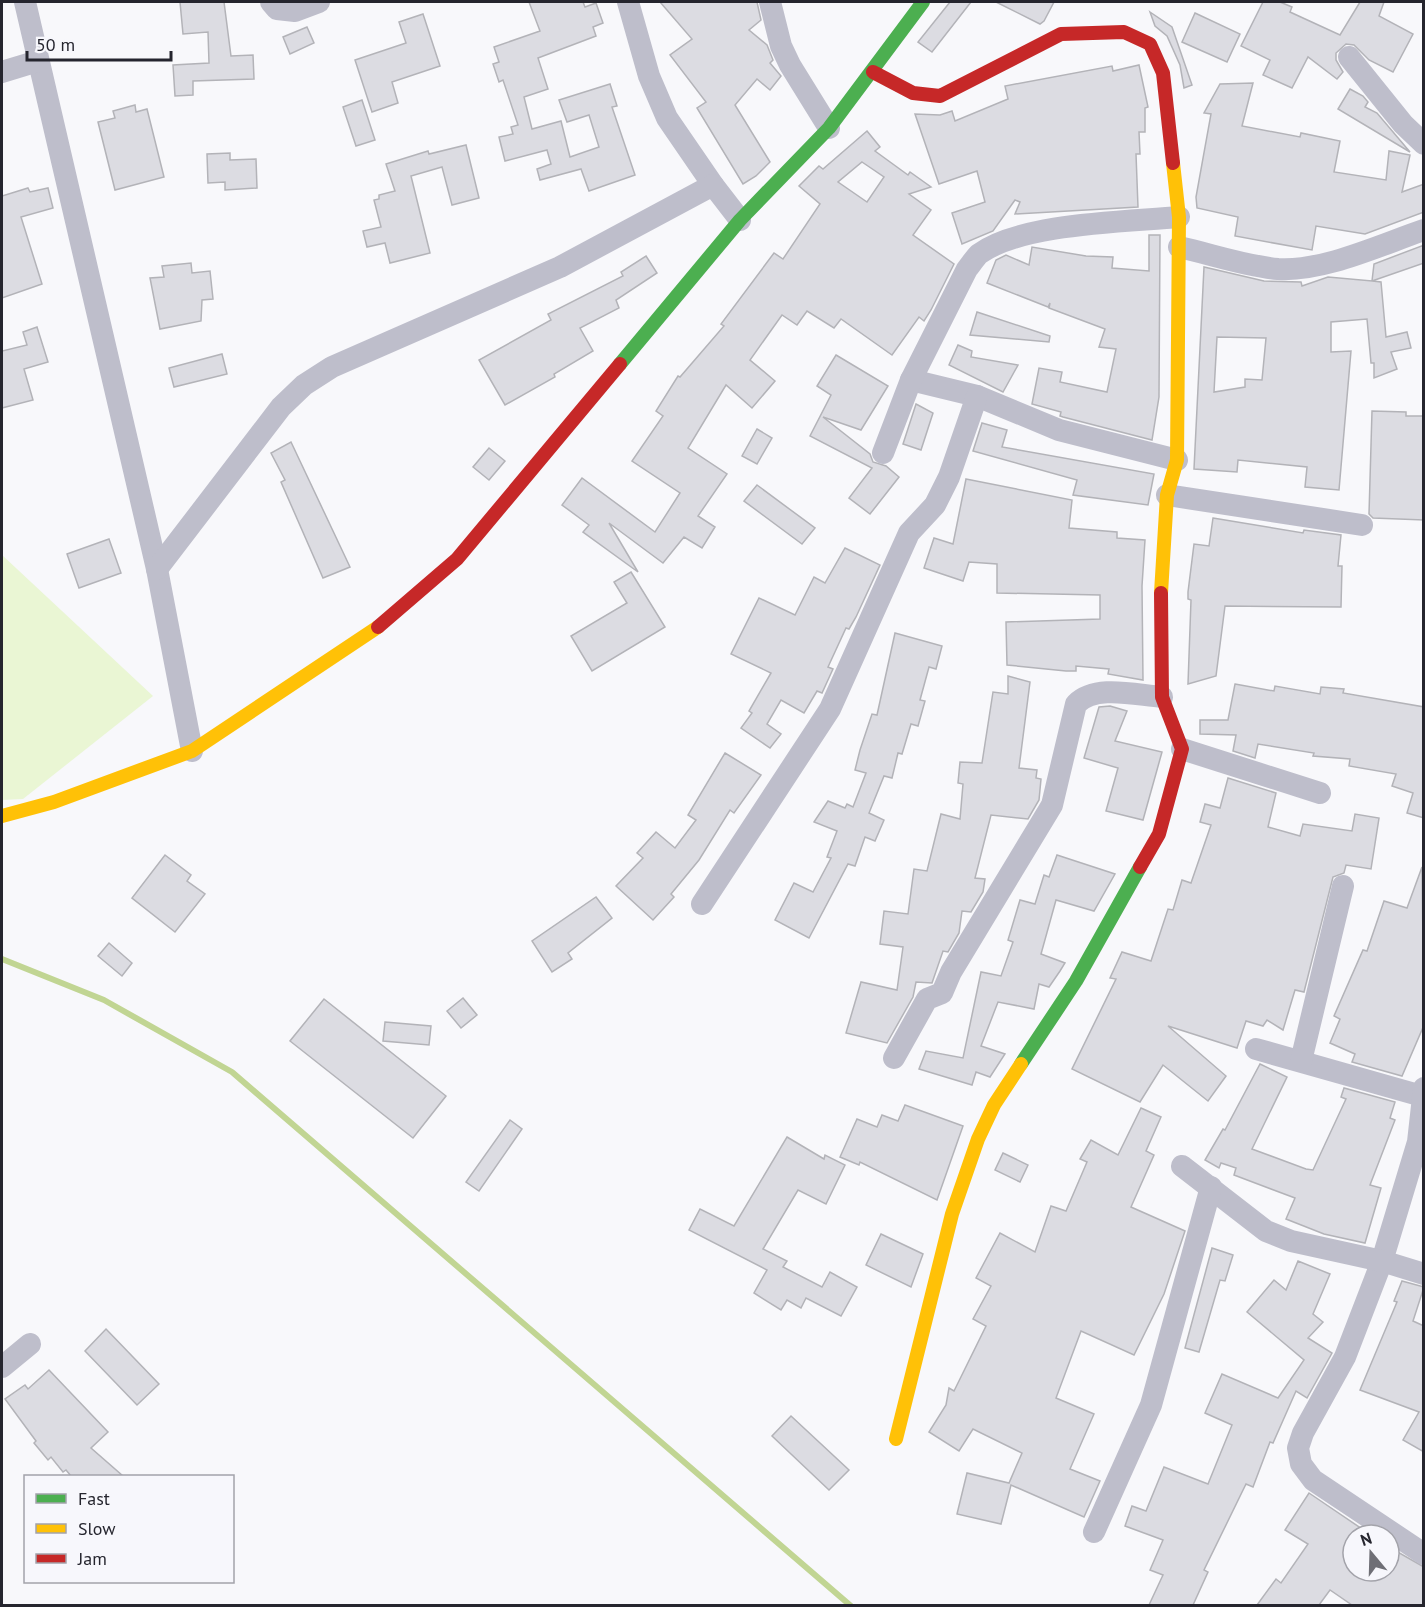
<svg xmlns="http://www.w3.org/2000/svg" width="1425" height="1607" font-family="'PT Sans',sans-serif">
<rect width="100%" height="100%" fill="#f8f8fb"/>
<path fill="#eaf6d4" d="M2,555L153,696L23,799L2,800Z"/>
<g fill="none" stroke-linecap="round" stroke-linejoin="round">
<path stroke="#c1d593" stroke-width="6" d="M2,959L104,1000L232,1072L851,1606"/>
</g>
<g fill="#dcdce2" stroke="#b3b3b8" stroke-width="1.5" fill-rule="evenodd">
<path d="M180,2H224L231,56L253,55L254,79L193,81V95L175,96L173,65L209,63L208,32L183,34Z"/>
<path d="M529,2H583L585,7L596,3L603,23L593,27L596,36L538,58L548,89L524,97L532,129L561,121L570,157L599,147L589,115L567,122L559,100L610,84L617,106L612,107L635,175L589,191L581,169L540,180L537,169L551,164L547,150L505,161L499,137L513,134L511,127L518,125L503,80L499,82L493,64L499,62L494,47L540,31Z"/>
<path d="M660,2H757L761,20L749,30L767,45L773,60L770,63L781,76L770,90L757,79L735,105L770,162L756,176L743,184L697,108L706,102L670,55L692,39Z"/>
<path d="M950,2H971L932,52L918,42Z"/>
<path d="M996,2H1054L1044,21L1040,24Z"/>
<path d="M1263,2H1280L1292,7L1290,12L1340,35L1360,2H1384L1379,16L1413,34L1393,72L1369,60L1354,45L1346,44L1336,53V60L1343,72L1337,79L1308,57L1292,88L1263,75L1270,60L1241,46Z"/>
<path d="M1150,12L1172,27L1192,85L1184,88L1180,65L1167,36L1155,26Z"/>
<path d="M1195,13L1240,34L1227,62L1182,42Z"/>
<path d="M423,14L440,66L392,82L398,103L372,112L355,60L406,43L399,22Z"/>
<path d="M307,27L314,43L290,54L283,37Z"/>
<path d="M1139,65L1148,107L1145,108V132H1139L1140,154H1136L1138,207L1015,214L1020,202L1015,200L993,231L962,244L952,213L985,202L977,171L939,184L915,114L940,115L952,111L955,121L1008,99L1005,86L1112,66L1113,71Z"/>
<path d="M1253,83L1242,126L1300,137L1301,133L1340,141L1334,172L1386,180L1389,151L1410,155L1402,192L1424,184V212L1365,234L1316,226L1312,250L1235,236L1238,217L1197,208L1196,197L1211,114L1204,113L1220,84Z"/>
<path d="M1350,89L1363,96L1368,102L1365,107L1377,113L1410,152L1338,109Z"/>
<path d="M362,100L375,140L356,146L343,107Z"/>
<path d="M135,105L136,112L147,109L164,177L115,190L98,122L115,118L113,111Z"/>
<path d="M867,131L880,147L875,151L908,175L910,172L931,187L909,194L931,210L913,235L954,264L931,310L924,321L919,317L892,355L841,319L834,328L807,311L797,325L782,315L750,360L775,381L752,408L726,385L688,448L727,474L698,516L715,527L702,548L684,537L663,563L609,523L638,572L583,532L589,525L562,505L582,478L655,532L680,493L632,461L663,416L656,411L678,376L680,377L724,326L721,324L774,253L783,259L820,204L799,186L819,166L823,169ZM862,162L884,177L867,202L838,182Z"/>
<path d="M466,145L479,198L452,205L442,167L411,176L430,253L390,263L385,243L367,247L363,231L381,227L374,200L379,199V195L395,191L386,164L428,151L429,154Z"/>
<path d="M230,153V160L256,159L257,188L225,190V182L208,183L207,154Z"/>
<path d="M28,188L30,192L48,188L53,208L21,217L42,284L2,298V196Z"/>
<path d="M1149,235H1160L1159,397L1152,440L1063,417L1060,416L1061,412L1032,404L1039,368L1062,372L1060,382L1107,392L1116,349L1099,347L1105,329L1049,308L1050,303L1048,307L987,283L996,260L1006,255L1029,265L1032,247L1086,256L1113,257L1112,268L1149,271Z"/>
<path d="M1424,245V263L1372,281L1381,282L1386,337L1407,332L1411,348L1391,352L1397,369L1374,378V363H1371L1367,319L1331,322V352L1351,351L1339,490L1305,487L1307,467L1238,460L1237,472L1194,469L1204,267L1264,281L1301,282L1302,286L1328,277L1372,281L1374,264ZM1217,337L1266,338L1262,380L1245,379V387L1214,392Z"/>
<path d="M646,256L657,273L616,300L619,308L580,328L593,351L554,374L555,377L505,405L479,360L551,320L548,314L623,276L621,272Z"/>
<path d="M191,263L192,273L210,271L213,299L202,300L201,321L160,329L150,278L164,277L162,266Z"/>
<path d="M977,312L1050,336L1049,342L970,335Z"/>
<path d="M37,327L48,362L24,369L33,400L2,408V351L27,345L23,332Z"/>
<path d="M958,345L972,351L971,357L1018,365L1003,392L949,365Z"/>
<path d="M222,354L227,374L174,387L169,368Z"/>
<path d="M836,355L888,386L861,430L823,417L870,454L873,462L886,466L899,477L870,514L849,498L872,468L810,436L831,395L817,386Z"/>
<path d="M916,404L933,413L921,450L903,444Z"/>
<path d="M1372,411L1406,412V416H1424V520L1373,518L1369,514Z"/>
<path d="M982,423L1007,430L1002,447L1154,474L1148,505L1073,495L1077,480L973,451Z"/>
<path d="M757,429L772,438L757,464L742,456Z"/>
<path d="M291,442L350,567L323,578L281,482L285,480L271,453Z"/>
<path d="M489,448L505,461L489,480L473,467Z"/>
<path d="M966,479L1072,500L1069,528L1117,532V538L1145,540L1142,586L1143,680L1108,674L1109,669L1076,666V671H1066L1007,665L1006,622L1100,619V595L997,593V564L969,562L963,581L924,568L934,538L953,544Z"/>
<path d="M757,485L815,528L802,544L744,501Z"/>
<path d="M1213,518L1303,533L1304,530L1341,535L1338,566H1342L1341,607L1225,606L1216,676L1188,684L1191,600L1188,599V592L1194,544L1209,546Z"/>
<path d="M109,539L121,573L79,588L67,554Z"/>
<path d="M845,548L880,565L856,617L849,629L846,628L828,667L833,669L822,693L817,691L804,713L781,700L767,724L781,734L770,748L741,728L752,713L749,711L771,673L731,654L759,598L795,615L814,577L825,583Z"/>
<path d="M631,572L665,627L592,671L571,636L627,603L614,582Z"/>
<path d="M895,633L942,646L936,669L929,667L920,700L925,701L918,726L911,724L902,754L898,753L892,778L884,776L869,813L884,820L875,841L865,837L855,866L848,864L809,938L775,920L794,883L813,892L831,858L827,857L837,831L814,822L828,801L845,808L847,804L853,807L866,773L855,770L860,750L872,714L877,715Z"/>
<path d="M1008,676L1030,682L1019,768L1037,770L1036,778L1041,779L1039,800L1028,819L991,815L975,878L985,879L983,892L971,912L962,911L959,933L948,952L943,951L932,983L916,982L913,997L887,1043L846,1033L861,982L897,990L903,947L880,944L884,911L908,914L914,869L927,871L941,814L960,819L963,784L958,783L960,762L982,763L993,692L1008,694Z"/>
<path d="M1235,684L1274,691L1275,686L1320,694L1321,687L1344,689L1343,693L1424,707V818L1407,813L1413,793L1392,786L1396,774L1349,766L1350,759L1313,756L1314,753L1258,744L1255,758L1233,751L1236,735L1200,734V720H1228Z"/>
<path d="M1110,706L1127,711L1115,741L1162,752L1143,820L1106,811L1118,768L1084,758L1099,707Z"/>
<path d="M725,753L761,775L734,813L730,810L699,860L671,894L674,897L653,920L616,886L643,858L637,853L656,832L675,848L696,820L688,815Z"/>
<path d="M1228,778L1276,793L1268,827L1300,836L1303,824L1352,831L1355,814L1379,818L1371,869L1346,865L1344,873L1333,877L1304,992L1295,990L1283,1030L1267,1020L1263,1026L1246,1021L1237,1048L1168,1026L1226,1076L1208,1101L1163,1065L1140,1102L1072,1069L1116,979L1110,978L1122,952L1151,961L1168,909L1173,910L1182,880L1191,883L1211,825L1200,822L1205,804L1220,808Z"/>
<path d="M165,855L191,875L187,881L205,894L175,932L132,898Z"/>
<path d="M1057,855L1115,874L1094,911L1056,900L1041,954L1065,963L1060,971L1049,987L1039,984L1034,1009L998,1002L981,1046L1005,1054L990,1077L976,1072L972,1085L919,1069L926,1051L963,1058L981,972L1001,976L1013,942L1008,940L1020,900L1035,904L1044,875L1049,877Z"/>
<path d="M1422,867L1424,1025L1402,1076L1352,1062L1355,1054L1330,1043L1340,1019L1334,1016L1363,950L1367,951L1384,901L1407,908Z"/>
<path d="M596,897L612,918L568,953L572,959L552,972L532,941Z"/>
<path d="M109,943L132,963L122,976L98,956Z"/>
<path d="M463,998L477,1015L461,1028L447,1011Z"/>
<path d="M324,999L446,1096L413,1138L290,1041Z"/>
<path d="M385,1022L431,1026L429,1045L383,1041Z"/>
<path d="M1260,1064L1287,1077L1252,1149L1306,1169L1313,1170L1346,1099L1341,1097L1344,1088L1395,1102L1390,1118L1395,1120L1370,1185L1381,1188L1365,1243L1324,1234L1286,1219L1295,1198L1234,1175L1236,1168L1221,1163L1219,1168L1205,1160L1223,1129L1225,1130Z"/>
<path d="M905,1105L963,1126L937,1200L860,1162L859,1165L840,1157L857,1119L877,1127L882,1115L898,1121Z"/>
<path d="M1141,1108L1161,1117L1146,1151L1154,1155L1131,1207L1185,1231L1164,1294L1134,1355L1081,1331L1056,1398L1094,1414L1070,1469L1100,1481L1084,1517L1011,1485L1001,1524L957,1514L967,1473L1009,1483L1022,1453L973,1429L959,1451L929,1432L946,1405L949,1388L954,1391L986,1326L973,1319L991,1286L976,1278L1000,1233L1035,1252L1051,1206L1066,1211L1087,1162L1080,1159L1091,1140L1118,1155Z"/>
<path d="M510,1120L522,1129L479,1191L466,1182Z"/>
<path d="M787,1137L824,1159L825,1155L845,1165L826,1204L798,1190L763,1249L787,1261L783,1267L822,1287L830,1272L857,1287L841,1316L806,1298L801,1308L787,1300L781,1310L754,1293L767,1270L689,1230L700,1209L734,1226Z"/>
<path d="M1003,1153L1028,1165L1020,1182L995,1170Z"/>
<path d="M881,1234L923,1254L911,1287L866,1265Z"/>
<path d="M1212,1248L1233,1255L1225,1281L1220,1280L1199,1352L1185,1348Z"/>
<path d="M1298,1261L1330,1274L1313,1314L1323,1322L1308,1338L1332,1353L1307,1398L1296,1391L1273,1443L1270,1442L1253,1487L1246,1484L1204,1570L1208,1572L1193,1605H1149L1163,1575L1150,1570L1163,1540L1125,1526L1132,1506L1146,1511L1164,1467L1208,1484L1232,1425L1205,1413L1222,1374L1278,1398L1304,1360L1247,1312L1274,1280L1286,1290Z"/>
<path d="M1402,1281L1424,1287L1413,1321L1424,1326V1452L1403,1440L1419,1412L1360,1390L1397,1302L1394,1301Z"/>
<path d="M106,1329L159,1384L137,1405L85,1351Z"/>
<path d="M49,1370L108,1432L91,1448L123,1476H71L66,1470L63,1472L51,1457L48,1460L34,1443L36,1441L5,1399L25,1385L28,1389Z"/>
<path d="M791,1416L849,1470L829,1490L772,1436Z"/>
<path d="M1309,1493L1371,1535H1353V1571H1389V1547L1424,1567V1605H1352L1330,1590L1319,1605H1257L1276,1579L1281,1583L1308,1544L1285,1530Z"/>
</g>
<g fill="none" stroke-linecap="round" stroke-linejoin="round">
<g stroke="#bebecb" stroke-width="22">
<path d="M25,2L157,569L192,751"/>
<path d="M271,2L277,9L295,11L319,2"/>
<path d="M628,2L649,76L667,118L713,185"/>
<path d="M770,2L781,46L790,65L829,128"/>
<path d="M1349,57L1403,124L1424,144"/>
<path d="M2,72L38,61"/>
<path d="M1179,247C1211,254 1245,266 1278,269C1323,272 1380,245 1424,230"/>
<path d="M911,380L977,396L1059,430L1177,460"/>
<path d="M883,453L911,380L967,269C971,264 975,258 979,254C1021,223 1126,222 1179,217"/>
<path d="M1167,495L1362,525"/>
<path d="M157,569L281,407L304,385L332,367L560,267L713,185L740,220"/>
<path d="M1182,749L1320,793"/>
<path d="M702,904L830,709L909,533L935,505L949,477L977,396"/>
<path d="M1256,1049L1422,1096"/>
<path d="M894,1058L927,999L942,993L951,972L1052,805L1076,704C1096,684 1135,695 1162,697"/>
<path d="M1301,1061L1343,886"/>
<path d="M1424,1088L1418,1142L1382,1261L1345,1357L1303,1433L1298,1448L1301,1464L1313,1480L1424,1554"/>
<path d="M1182,1166L1266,1231L1291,1241L1382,1261L1424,1274"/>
<path d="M2,1367L30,1344"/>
<path d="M1094,1532L1151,1405L1211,1187"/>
</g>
<g stroke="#4caf50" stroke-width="14">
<path d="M620,364L740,220L829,128L923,2"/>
<path d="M1021,1064L1076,981L1140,867"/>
</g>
<g stroke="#ffc107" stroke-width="14">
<path d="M1161,593L1167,495L1177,460L1179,217L1173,163"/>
<path d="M2,816L54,802L192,751L378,627"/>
<path d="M896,1439L952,1214L978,1139L994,1105L1021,1064"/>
</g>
<g stroke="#c62828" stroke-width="14">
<path d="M873,72L913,93L940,96L1061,34L1124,32L1150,44L1163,73L1173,163"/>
<path d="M378,627L457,559L620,364"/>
<path d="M1140,867L1159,834L1182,749L1162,697L1161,593"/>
</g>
</g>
<rect width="1425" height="1607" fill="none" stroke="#25252e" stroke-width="6"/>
<rect x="24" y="1475" width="210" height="108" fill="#f7f7fc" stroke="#a3a3aa" stroke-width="1.5"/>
<rect x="36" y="1494" width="30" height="9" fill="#4caf50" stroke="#a3a3aa" stroke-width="1.5"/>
<text x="78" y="1505" font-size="18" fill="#25252e">Fast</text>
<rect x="36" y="1524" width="30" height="9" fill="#ffc107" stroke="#a3a3aa" stroke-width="1.5"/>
<text x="78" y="1535" font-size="18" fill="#25252e">Slow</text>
<rect x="36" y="1554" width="30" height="9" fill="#c62828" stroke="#a3a3aa" stroke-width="1.5"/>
<text x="78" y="1565" font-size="18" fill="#25252e">Jam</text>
<g transform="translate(1371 1553) rotate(341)"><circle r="28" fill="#f7f7fc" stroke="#a3a3aa" stroke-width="1.5"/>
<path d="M0-4.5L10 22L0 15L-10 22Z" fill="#6f6f76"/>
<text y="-9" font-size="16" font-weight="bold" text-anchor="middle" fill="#25252e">N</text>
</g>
<path d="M27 51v9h144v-9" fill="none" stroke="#25252e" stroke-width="3"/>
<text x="36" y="51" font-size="18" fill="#25252e" stroke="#f7f7fc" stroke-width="4.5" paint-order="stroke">50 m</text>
</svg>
